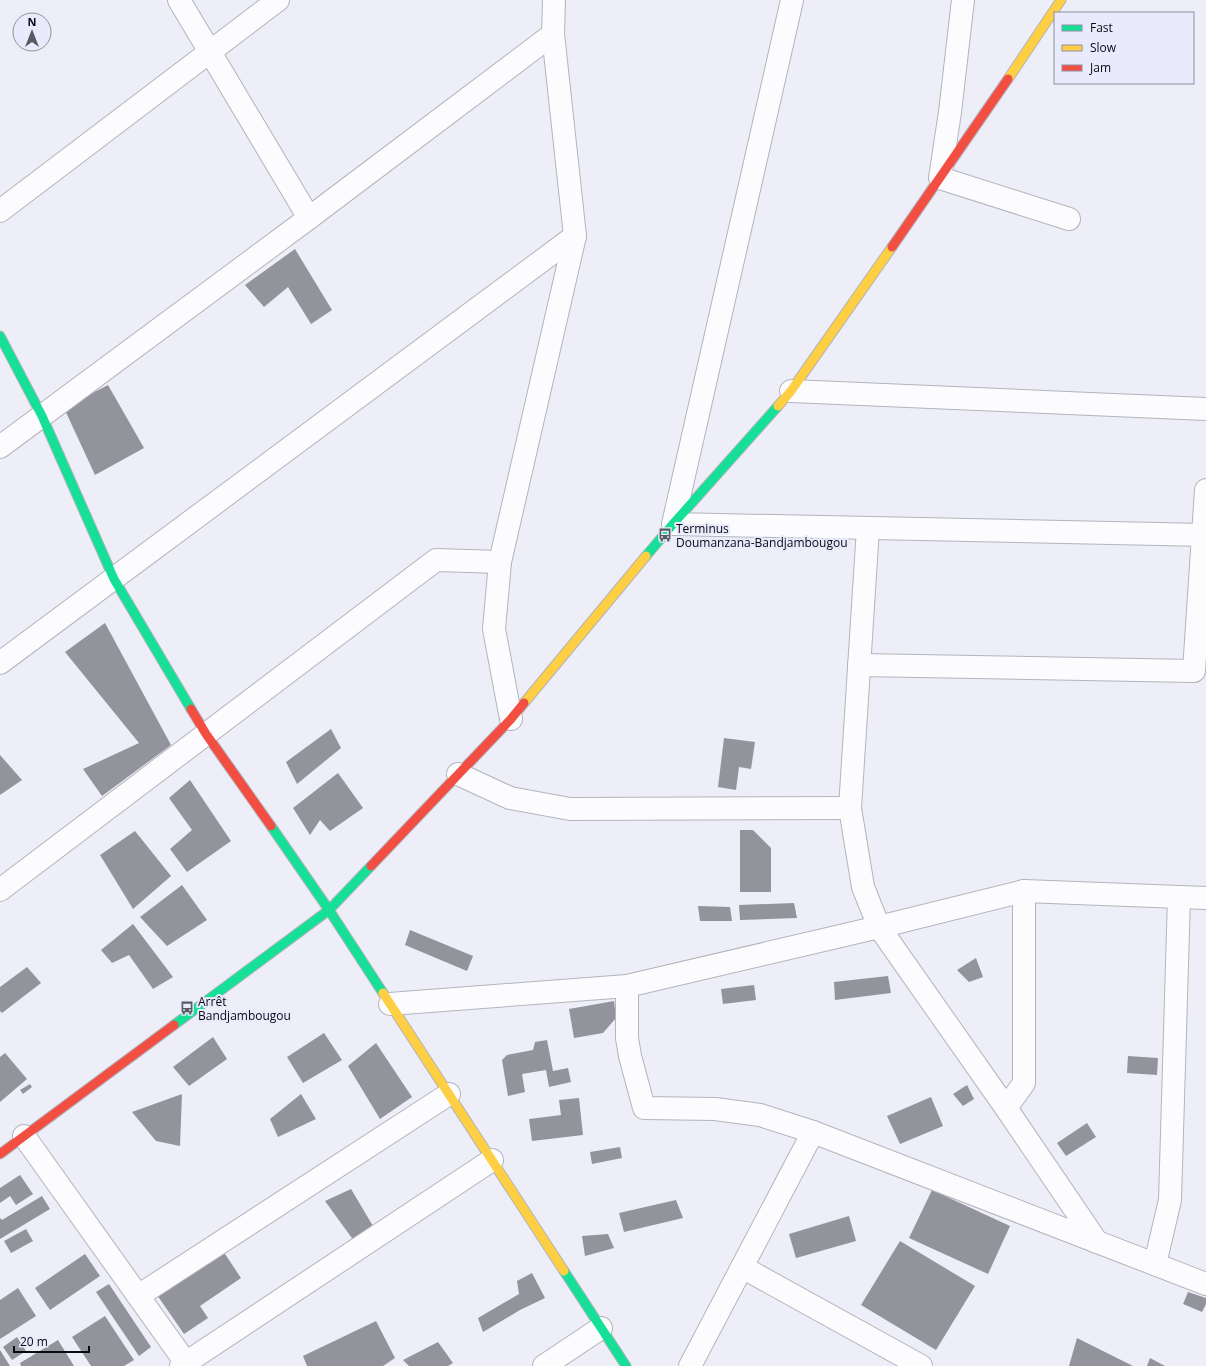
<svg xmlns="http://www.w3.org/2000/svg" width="1206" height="1366" font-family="'Open Sans',sans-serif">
<rect width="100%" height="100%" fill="#edeef7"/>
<g fill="#93939c">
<path d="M295,249L332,310L311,324L288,287L264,307L245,285Z"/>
<path d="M108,385L144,448L95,475L64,408Z"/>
<path d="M105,623L171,745L102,796L83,769L139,743L65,652Z"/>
<path d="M331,729L341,748L297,784L286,762Z"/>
<path d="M724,738L755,742L751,769L739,767L736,790L718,787Z"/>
<path d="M0,755L22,780L0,795Z"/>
<path d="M338,773L363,808L330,831L320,820L310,835L293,808Z"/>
<path d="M190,780L231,841L187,872L170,849L192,830L169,798Z"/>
<path d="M740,830H753L771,848V892H740Z"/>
<path d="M135,831L171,876L133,909L100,855Z"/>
<path d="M182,885L207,920L167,946L140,917Z"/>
<path d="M794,903L797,918L740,920L739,905Z"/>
<path d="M698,906L730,907L732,921H700Z"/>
<path d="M133,924L173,977L153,989L129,955L112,963L101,950Z"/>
<path d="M410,930L473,956L467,971L405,945Z"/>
<path d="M976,958L983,977L969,982L957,970Z"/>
<path d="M27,967L41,983L2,1013L0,1011V987Z"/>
<path d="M888,976L891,993L835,1000L834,982Z"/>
<path d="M754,985L756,1000L723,1004L721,989Z"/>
<path d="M614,1001L616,1018L603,1033L574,1038L569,1009Z"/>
<path d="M324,1033L342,1060L303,1083L287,1057Z"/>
<path d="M213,1037L227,1059L189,1086L173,1067Z"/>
<path d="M547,1040L553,1071L568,1068L571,1082L549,1087L546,1070L522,1074L525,1092L508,1096L502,1060L507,1055L533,1050L535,1042Z"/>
<path d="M376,1043L412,1097L380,1119L348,1066Z"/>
<path d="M5,1053L27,1079L0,1102V1057Z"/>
<path d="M1128,1056L1158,1058L1157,1075L1127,1073Z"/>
<path d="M30,1084L32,1087L23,1094L20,1090Z"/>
<path d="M967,1085L974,1099L963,1106L953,1094Z"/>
<path d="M182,1094L180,1146L156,1141L132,1112Z"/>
<path d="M301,1094L316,1119L278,1137L270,1119Z"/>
<path d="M931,1097L943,1126L900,1144L887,1116Z"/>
<path d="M579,1098L583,1135L532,1141L529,1119L561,1115L559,1100Z"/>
<path d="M1087,1123L1096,1137L1066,1156L1057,1143Z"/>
<path d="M620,1147L622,1158L592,1164L590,1152Z"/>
<path d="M20,1175L33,1194L16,1205L10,1196L0,1203V1188Z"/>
<path d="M351,1189L373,1226L354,1241L325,1201Z"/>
<path d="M932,1190L1010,1226L988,1274L909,1238Z"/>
<path d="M42,1196L50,1209L0,1239V1218L2,1220Z"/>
<path d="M676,1200L683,1218L624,1232L619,1213Z"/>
<path d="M849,1216L856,1241L796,1258L789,1234Z"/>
<path d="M26,1229L33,1241L11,1253L4,1241Z"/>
<path d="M608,1234L614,1248L585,1256L582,1236Z"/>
<path d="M900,1241L975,1286L936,1350L861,1305Z"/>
<path d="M223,1251L241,1278L200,1306L208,1318L184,1334L157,1295Z"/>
<path d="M85,1254L100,1276L50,1310L35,1288Z"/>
<path d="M532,1273L545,1298L520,1310L483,1332L478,1318L519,1294L517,1281Z"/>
<path d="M109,1284L151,1347L139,1356L96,1292Z"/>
<path d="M18,1288L36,1316L0,1339V1300Z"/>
<path d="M1188,1292L1206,1298V1304L1202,1312L1183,1304Z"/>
<path d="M105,1316L134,1360L124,1366H91L72,1337Z"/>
<path d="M376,1321L395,1358L383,1366H307L303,1356Z"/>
<path d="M17,1337L26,1351L12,1360L3,1347Z"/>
<path d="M1077,1338L1133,1366H1069Z"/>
<path d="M58,1340L74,1366H21L20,1363Z"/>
<path d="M438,1342L453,1363L448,1366H409L403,1360Z"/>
<path d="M0,1350L10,1366H0Z"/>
<path d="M1150,1358L1165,1366H1147Z"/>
</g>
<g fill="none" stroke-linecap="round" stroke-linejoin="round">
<g stroke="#b3b4bd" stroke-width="24">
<g id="street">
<path d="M179,0L309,218"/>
<path d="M792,0L673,524L1206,535"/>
<path d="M963,0L950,112L940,178L1069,219"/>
<path d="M0,211L278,0"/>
<path d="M791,391L1206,409"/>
<path d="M0,447L309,218L553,34"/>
<path d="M868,528L850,808L863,887L879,927L1006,1108L1097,1242"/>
<path d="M0,663L575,236"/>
<path d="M859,665L1194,671L1206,490"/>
<path d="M511,719L494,629L500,562L575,236L553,34L554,0"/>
<path d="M458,774L510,798L570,809L850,808"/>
<path d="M0,890L436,560L500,562"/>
<path d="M627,986V1038L630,1056L644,1108L715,1109L760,1115L813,1132L1206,1284"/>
<path d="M390,1004L627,986L879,927L1024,891L1206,898"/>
<path d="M1006,1108L1024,1083V891"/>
<path d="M24,1136L186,1363"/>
<path d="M1155,1264L1170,1200L1179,897"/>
<path d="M742,1267L921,1366"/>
<path d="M138,1296L449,1094"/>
<path d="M181,1366L492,1160"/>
<path d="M544,1366L601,1328"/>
<path d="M690,1366L813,1132"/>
</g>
</g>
<g stroke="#b3b4bd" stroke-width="11">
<g id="fast">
<path d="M0,336L42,416L114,579L191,709"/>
<path d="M646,556L673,524L778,406"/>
<path d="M271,826L329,910L383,993"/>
<path d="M174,1025L329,910L371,866"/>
<path d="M564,1271L626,1366"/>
</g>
</g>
<g stroke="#b3b4bd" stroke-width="11">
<g id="slow">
<path d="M1008,79L1061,0"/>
<path d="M778,406L791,391L892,247"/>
<path d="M524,703L646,556"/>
<path d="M383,993L564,1271"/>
</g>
</g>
<g stroke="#b3b4bd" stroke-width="11">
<g id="jam">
<path d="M892,247L1008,79"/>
<path d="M191,709L206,734L271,826"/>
<path d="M371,866L511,719L524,703"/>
<path d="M0,1154L174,1025"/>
</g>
</g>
<use href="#street" stroke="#fcfcfe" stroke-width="22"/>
<use href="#fast" stroke="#16e098" stroke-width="9"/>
<use href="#slow" stroke="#ffcf43" stroke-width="9"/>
<use href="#jam" stroke="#f24e42" stroke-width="9"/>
</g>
<defs>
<g id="bus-bare" transform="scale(1.08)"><path d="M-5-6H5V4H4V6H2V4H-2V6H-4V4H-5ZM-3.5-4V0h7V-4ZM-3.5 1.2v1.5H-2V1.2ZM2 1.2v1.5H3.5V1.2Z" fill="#595a63" stroke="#e9eafb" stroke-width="2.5" paint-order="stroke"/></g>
</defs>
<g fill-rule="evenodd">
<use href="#bus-bare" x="665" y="535"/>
<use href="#bus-bare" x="187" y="1008"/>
</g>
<g text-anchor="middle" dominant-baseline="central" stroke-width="4" stroke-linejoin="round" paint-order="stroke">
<g font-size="12" fill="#0a0a13" stroke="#e9eafb" text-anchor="start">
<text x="676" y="528">Terminus<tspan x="676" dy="14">Doumanzana-Bandjambougou</tspan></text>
<text x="198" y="1001">Arrêt<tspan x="198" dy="14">Bandjambougou</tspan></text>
</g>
</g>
<rect x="1054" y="12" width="140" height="72" fill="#e9eafb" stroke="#90909e"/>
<rect x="1062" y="25" width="20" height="6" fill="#16e098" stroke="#90909e"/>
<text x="1090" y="32" font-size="12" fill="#0a0a13">Fast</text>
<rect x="1062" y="45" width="20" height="6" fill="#ffcf43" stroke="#90909e"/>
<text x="1090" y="52" font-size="12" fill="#0a0a13">Slow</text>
<rect x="1062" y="65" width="20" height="6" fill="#f24e42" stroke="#90909e"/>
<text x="1090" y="72" font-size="12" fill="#0a0a13">Jam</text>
<g transform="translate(32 32)"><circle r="19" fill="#e9eafb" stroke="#90909e"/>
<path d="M0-3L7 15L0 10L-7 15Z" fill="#595a63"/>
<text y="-6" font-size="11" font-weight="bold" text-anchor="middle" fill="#0a0a13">N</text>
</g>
<path d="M14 1346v6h75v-6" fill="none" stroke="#0a0a13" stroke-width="2"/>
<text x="20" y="1346" font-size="12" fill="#0a0a13" stroke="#e9eafb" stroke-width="3" paint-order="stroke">20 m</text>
</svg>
